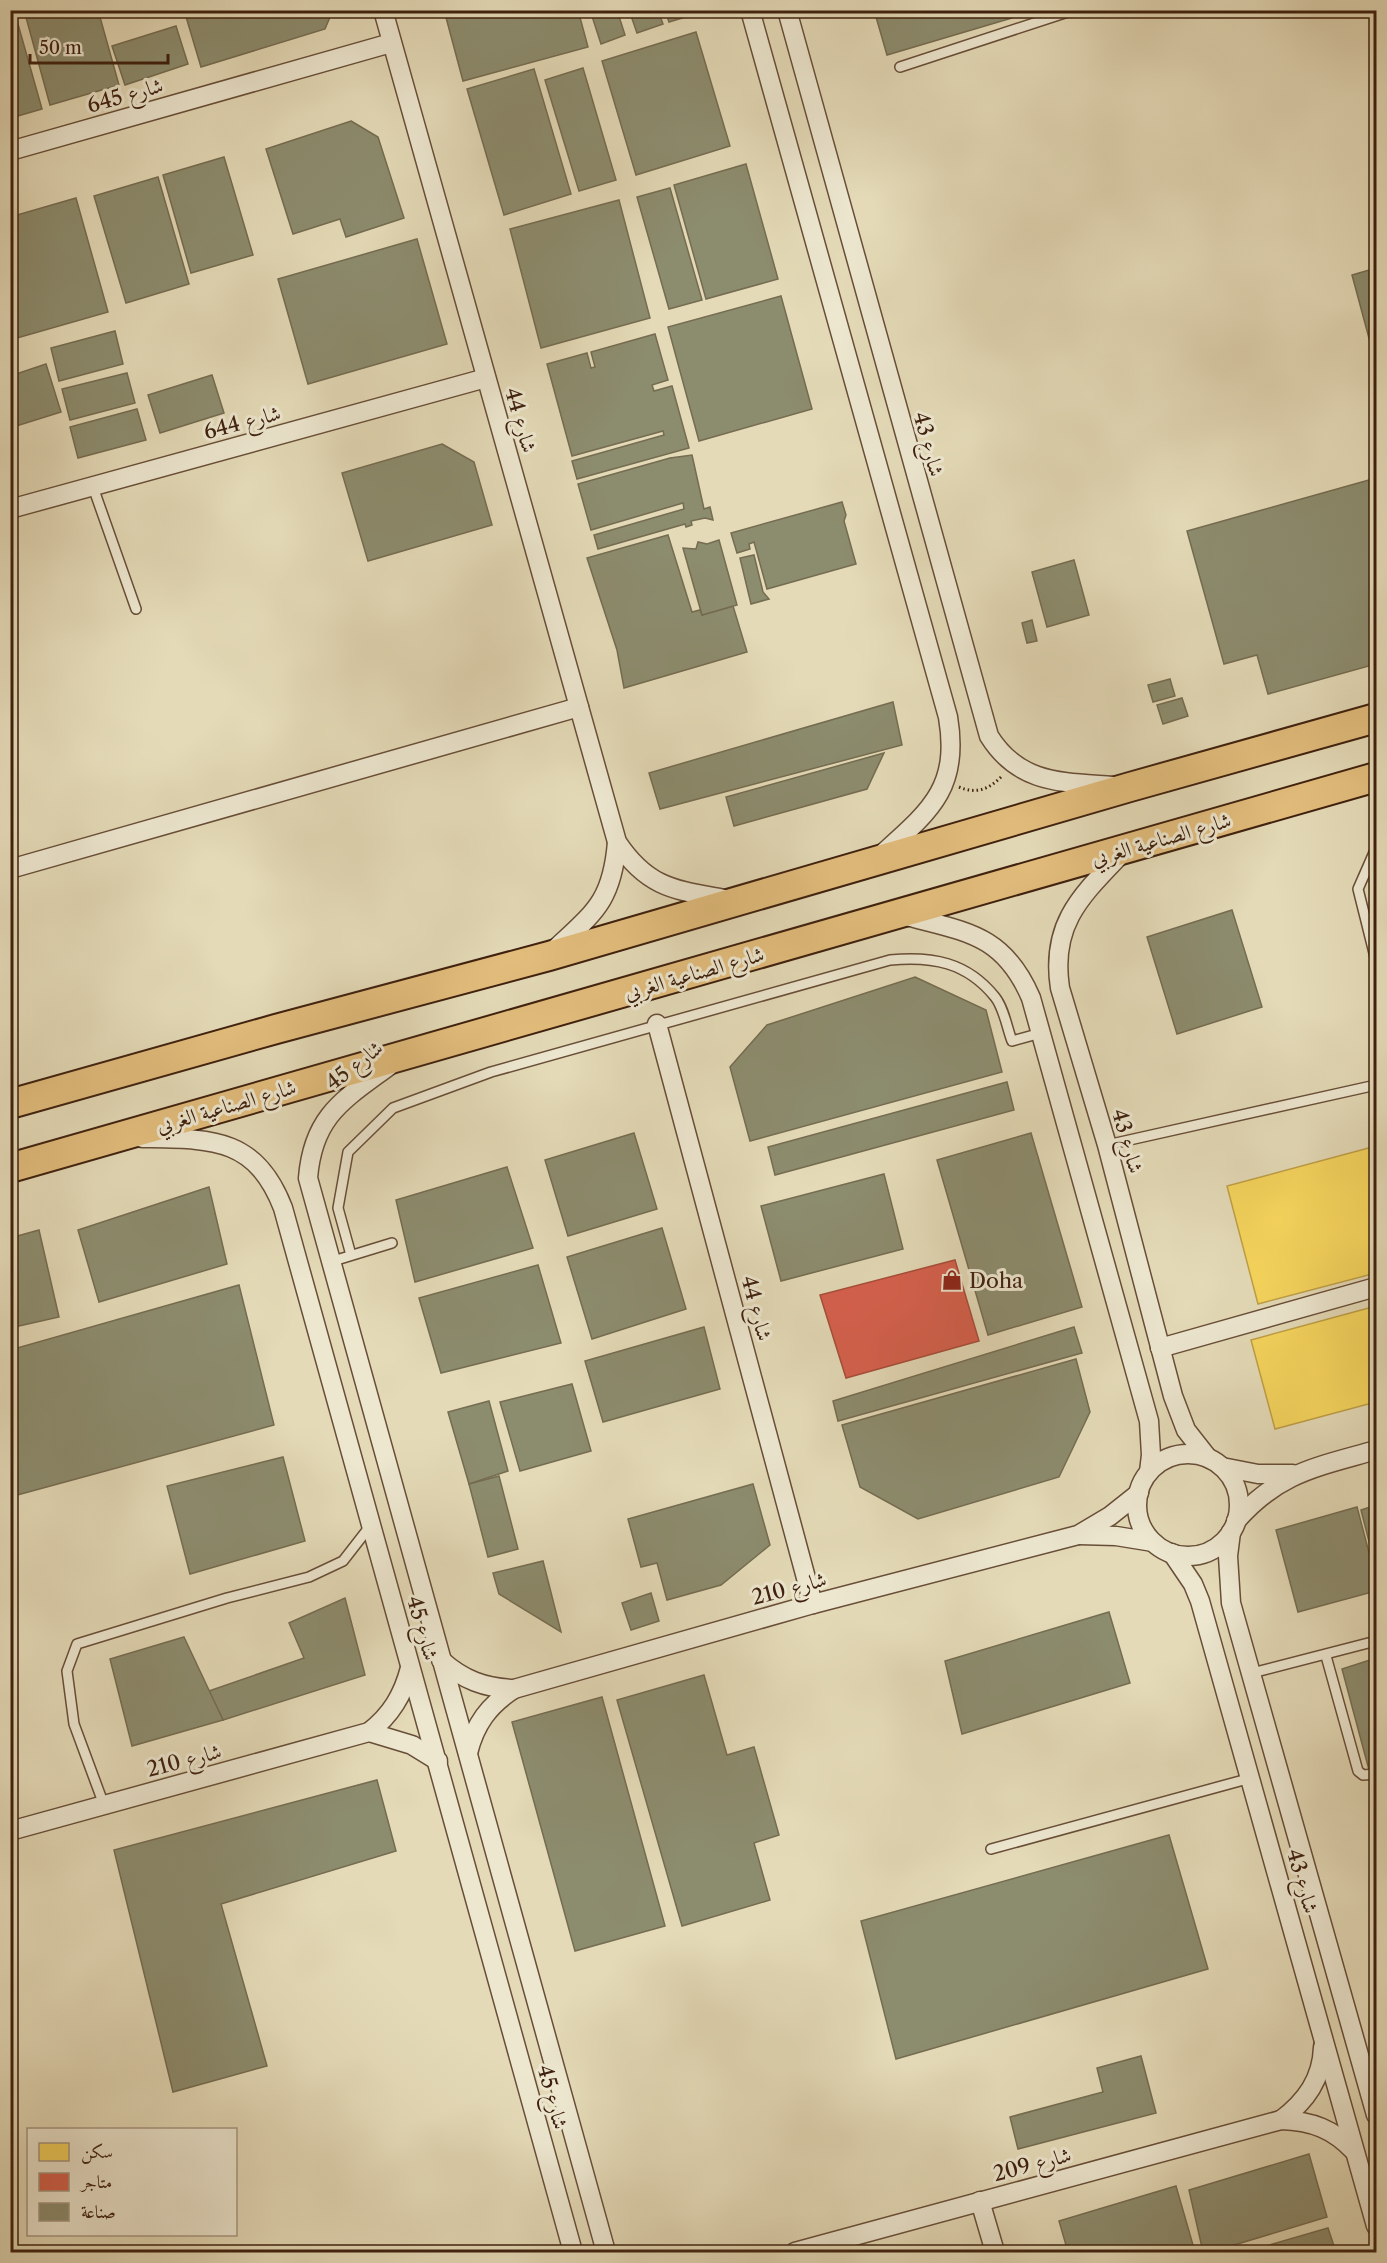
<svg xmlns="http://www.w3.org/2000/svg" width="1387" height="2263" font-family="'Libre Caslon Text',Amiri,serif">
<rect width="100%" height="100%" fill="#e4dab7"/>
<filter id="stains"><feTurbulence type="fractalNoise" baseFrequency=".00333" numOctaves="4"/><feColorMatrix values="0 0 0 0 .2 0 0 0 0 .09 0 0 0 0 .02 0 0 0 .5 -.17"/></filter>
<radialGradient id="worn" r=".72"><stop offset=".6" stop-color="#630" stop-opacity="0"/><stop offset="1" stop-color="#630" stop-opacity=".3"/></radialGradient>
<g fill="#f6d55c" stroke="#bf9f45" stroke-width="1.5">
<path d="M1376,1146V1273L1258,1304L1227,1186Z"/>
<path d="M1376,1306V1402L1275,1429L1251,1340Z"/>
</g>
<path fill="#d6604d" stroke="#a84d3a" stroke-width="1.5" d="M955,1260L979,1341L846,1378L820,1295Z"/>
<g fill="#8c8c6e" stroke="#756c51" stroke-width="1.5">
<path d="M10,10H14L42,109L11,118Z"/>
<path d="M24,10H98L119,85L50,105Z"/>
<path d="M184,10H333L325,29L201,67Z"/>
<path d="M444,10H578L588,47L463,81Z"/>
<path d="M590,10H617L625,35L601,44Z"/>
<path d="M629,10H658L663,24L637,33Z"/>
<path d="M665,10H706V11L669,22Z"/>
<path d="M874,10H1010L1012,18L887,55Z"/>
<path d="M176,26L188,64L125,85L112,46Z"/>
<path d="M696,32L730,146L636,175L602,61Z"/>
<path d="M583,68L616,180L579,191L545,80Z"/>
<path d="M534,69L571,194L504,215L467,89Z"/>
<path d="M351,121L378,137L404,218L346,237L340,219L293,234L266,149Z"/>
<path d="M224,157L253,255L191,273L163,175Z"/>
<path d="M746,164L778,279L706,299L674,185Z"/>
<path d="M158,177L189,284L126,303L94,196Z"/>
<path d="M670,188L702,300L669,309L637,197Z"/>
<path d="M76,198L108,312L10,340V217Z"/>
<path d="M619,200L650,318L541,348L510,229Z"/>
<path d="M417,239L447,344L308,384L278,279Z"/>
<path d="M1376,268V352L1373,353L1352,275Z"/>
<path d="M781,296L812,409L699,441L668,327Z"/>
<path d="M115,331L123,364L59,381L51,348Z"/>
<path d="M655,334L668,380L652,385L654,391L672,386L689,448L577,479L572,461L664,435L663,431L572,456L547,364L587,353L591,368L595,367L591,352Z"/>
<path d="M46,364L61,412L10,428V376Z"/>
<path d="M127,373L135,403L70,420L62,389Z"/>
<path d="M212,375L224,413L160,433L148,395Z"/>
<path d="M137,409L146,440L78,458L70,427Z"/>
<path d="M442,444L474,462L492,525L368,561L342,473Z"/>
<path d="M692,455L704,509L710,507L713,520L705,518L691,521L692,525L686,527L685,524L598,549L594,535L684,509L683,503L591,530L578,484L670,458Z"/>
<path d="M1376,478V664L1268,694L1257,655L1224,664L1187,531Z"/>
<path d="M842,502L846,515L844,521L856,564L767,589L754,542L749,544L750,549L737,553L731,533Z"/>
<path d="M668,535L692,612L700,610L702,615L733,606L747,652L624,688L617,650L587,558Z"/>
<path d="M719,540L737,605L702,615L683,548L696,549L698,542L707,544Z"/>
<path d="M754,555L763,592L769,599L751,604L740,558Z"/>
<path d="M1074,560L1089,615L1047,627L1032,572Z"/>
<path d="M1032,620L1037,641L1027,643L1022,623Z"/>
<path d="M1170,679L1175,696L1153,702L1148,685Z"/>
<path d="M1182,698L1188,716L1163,724L1157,705Z"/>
<path d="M893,702L902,745L660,809L649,773Z"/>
<path d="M884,753L867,789L734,826L726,797Z"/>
<path d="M1232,910L1262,1007L1177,1034L1147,937Z"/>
<path d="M915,977L986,1010L1002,1072L750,1141L730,1067L767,1025Z"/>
<path d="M1007,1082L1014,1110L775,1175L768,1147Z"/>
<path d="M634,1133L657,1209L568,1236L545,1160Z"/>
<path d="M1031,1133L1082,1307L988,1335L937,1160Z"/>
<path d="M507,1167L533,1248L415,1282L396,1200Z"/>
<path d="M884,1174L903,1249L781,1281L761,1206Z"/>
<path d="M209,1187L227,1264L99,1302L78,1230Z"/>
<path d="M662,1228L686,1309L592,1339L567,1257Z"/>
<path d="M39,1230L59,1317L10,1328V1238Z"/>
<path d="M538,1265L561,1343L441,1373L419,1298Z"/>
<path d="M239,1285L274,1425L10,1497V1350Z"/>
<path d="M704,1327L720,1389L603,1422L585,1361Z"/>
<path d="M1074,1327L1082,1353L838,1421L833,1401Z"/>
<path d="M1076,1359L1090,1412L1059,1477L918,1519L860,1487L842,1425Z"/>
<path d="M572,1384L591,1451L520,1471L500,1402Z"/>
<path d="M489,1401L508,1471L469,1484L448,1412Z"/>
<path d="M283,1457L305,1541L190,1574L167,1486Z"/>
<path d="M499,1476L518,1549L488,1557L469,1484Z"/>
<path d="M753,1484L770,1545L721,1585L667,1600L657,1563L641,1567L628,1519Z"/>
<path d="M1376,1505V1569L1361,1510Z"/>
<path d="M1357,1507L1376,1579V1591L1298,1612L1276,1530Z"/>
<path d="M543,1561L561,1632L499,1594L493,1573Z"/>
<path d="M651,1593L659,1621L631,1630L622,1603Z"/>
<path d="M345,1598L365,1675L223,1720L209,1691L304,1658L289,1623Z"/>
<path d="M1109,1612L1130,1683L962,1734L945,1661Z"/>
<path d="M184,1637L223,1720L132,1746L110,1659Z"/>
<path d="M1376,1658V1767L1369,1770L1342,1669Z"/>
<path d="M704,1675L727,1755L754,1747L779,1835L754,1843L770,1900L682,1926L617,1700Z"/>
<path d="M602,1697L665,1926L575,1951L512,1722Z"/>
<path d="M377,1780L396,1851L221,1904L267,2066L173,2092L114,1850Z"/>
<path d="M1169,1835L1208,1969L896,2059L861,1921Z"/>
<path d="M1141,2056L1156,2113L1018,2149L1010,2117L1103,2092L1097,2068Z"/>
<path d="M1309,2154L1327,2217L1211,2252H1203L1189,2190Z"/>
<path d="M1176,2186L1195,2252H1068L1059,2221Z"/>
<path d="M1328,2228L1336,2252H1245Z"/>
</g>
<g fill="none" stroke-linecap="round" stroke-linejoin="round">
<g stroke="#684e38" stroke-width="12">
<g id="lane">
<path d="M900,67L1074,10"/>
<path d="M93,487L136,609"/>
<path d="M1376,848L1358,889L1376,961"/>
<path d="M1107,1145L1376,1085"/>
<path d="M351,1255L338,1208L348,1152L393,1108L491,1072L890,960C932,956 967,962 995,997C1004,1008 1007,1028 1012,1041L1041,1033"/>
<path d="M330,1262L392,1243"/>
<path d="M1326,1656L1358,1771L1363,1775L1376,1774"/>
<path d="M1252,1673L1376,1641"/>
<path d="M104,1805L74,1724L67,1671L77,1644L227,1598L309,1577L343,1561L371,1525"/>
<path d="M991,1849L1251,1778"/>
</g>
</g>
<g stroke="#684e38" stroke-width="21">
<g id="street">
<path d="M383,10L617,842C649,890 677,890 730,900"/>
<path d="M750,10L948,717C960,788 930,811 881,855"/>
<path d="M787,10L989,736C1019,784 1061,782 1113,786"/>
<path d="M10,151L391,43"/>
<path d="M10,509L486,378"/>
<path d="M1124,851C1082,895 1050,923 1060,988L1107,1145L1173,1396L1186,1430L1208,1458"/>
<path d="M10,869L579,707"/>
<path d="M903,915C965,932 1003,933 1031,998L1149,1421L1151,1455L1149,1472"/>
<path d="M552,952C593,913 612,903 617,842"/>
<path d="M657,1024L813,1604"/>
<path d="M389,1066C343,1100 313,1116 308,1178L606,2252"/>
<path d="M142,1138C210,1139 255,1136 283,1208L573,2252"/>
<path d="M1160,1348L1376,1287"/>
<circle cx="1188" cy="1505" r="51"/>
<path d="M1222,1467L1258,1474H1293"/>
<path d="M1236,1521C1279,1472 1317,1467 1376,1450"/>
<path d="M1231,1532L1228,1556L1231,1603L1376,2115"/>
<path d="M1079,1535L1116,1536L1153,1542"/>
<path d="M1172,1553L1193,1584L1200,1601L1376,2226"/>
<path d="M441,1660C463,1680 485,1688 514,1689L813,1604L1078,1535L1110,1516L1139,1493"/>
<path d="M369,1732L412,1745L438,1761"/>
<path d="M468,1753C475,1724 489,1705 514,1689"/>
<path d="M10,1831L369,1732C391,1715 403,1695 410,1668"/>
<path d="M1281,2120C1306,2101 1322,2079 1323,2047"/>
<path d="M980,2201L995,2252"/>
<path d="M795,2252L1281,2120C1312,2121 1333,2129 1354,2151"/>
</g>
</g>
<g stroke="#3e200e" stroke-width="32">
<g id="primary">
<path d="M10,1104L276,1029L549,956L1130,787L1376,718"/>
<path d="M10,1168L1376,777"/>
</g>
</g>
<path stroke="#3e200e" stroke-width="3" stroke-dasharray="1.5 3" stroke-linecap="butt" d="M959,787C976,794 988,790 1001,777"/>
<use href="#lane" stroke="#ede7d0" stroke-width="9"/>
<use href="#street" stroke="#ede7d0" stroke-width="18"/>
<use href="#primary" stroke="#e2bd7c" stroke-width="28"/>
</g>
<defs>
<g id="shop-bare" transform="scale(1.62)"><path d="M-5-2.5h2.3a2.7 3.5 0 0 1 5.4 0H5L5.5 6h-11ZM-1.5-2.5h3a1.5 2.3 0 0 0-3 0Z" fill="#8f2418" stroke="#ede7d0" stroke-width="2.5" paint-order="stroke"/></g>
</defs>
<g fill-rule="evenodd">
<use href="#shop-bare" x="952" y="1280"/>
</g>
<g text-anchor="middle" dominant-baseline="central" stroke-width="6" stroke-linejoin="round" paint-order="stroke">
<g font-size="21" fill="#3e200e" stroke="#ede7d0">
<text transform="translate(125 95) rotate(-16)">شارع 645</text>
<text transform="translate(521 420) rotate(74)">شارع 44</text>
<text transform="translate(242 422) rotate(-15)">شارع 644</text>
<text transform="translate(929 444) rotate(75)">شارع 43</text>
<text transform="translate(1161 839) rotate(-16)">شارع الصناعية الغربي</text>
<text transform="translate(694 973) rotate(-16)">شارع الصناعية الغربي</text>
<text transform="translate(354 1065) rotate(-38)">شارع 45</text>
<text transform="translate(226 1106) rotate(-16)">شارع الصناعية الغربي</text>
<text transform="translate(1128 1141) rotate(74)">شارع 43</text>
<text transform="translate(757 1308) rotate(75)">شارع 44</text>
<text transform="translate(789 1588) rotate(-15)">شارع 210</text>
<text transform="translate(423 1628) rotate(74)">شارع 45</text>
<text transform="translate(184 1760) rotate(-15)">شارع 210</text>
<text transform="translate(1303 1881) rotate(74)">شارع 43</text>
<text transform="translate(553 2097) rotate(75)">شارع 45</text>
<text transform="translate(1032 2164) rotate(-15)">شارع 209</text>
</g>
<g font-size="21" fill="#3e200e" stroke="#ede7d0" text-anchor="start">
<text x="969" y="1280">Doha</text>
</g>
</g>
<rect width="1387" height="2263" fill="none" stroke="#e4dab7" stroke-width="36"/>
<rect x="12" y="12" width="1363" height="2239" fill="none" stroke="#3e200e" stroke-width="3"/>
<rect x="18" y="18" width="1351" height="2227" fill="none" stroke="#3e200e" stroke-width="1.5"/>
<rect x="27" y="2128" width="210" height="108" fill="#ede7d0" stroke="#a79782" stroke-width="1.5"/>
<rect x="39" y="2143" width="30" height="18" fill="#f6d55c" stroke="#a79782" stroke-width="1.5"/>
<text x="81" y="2158" font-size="18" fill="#3e200e">سكن</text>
<rect x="39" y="2173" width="30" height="18" fill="#d6604d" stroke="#a79782" stroke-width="1.5"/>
<text x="81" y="2188" font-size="18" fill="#3e200e">متاجر</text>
<rect x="39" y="2203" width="30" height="18" fill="#8c8c6e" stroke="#a79782" stroke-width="1.5"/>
<text x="81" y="2218" font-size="18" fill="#3e200e">صناعة</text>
<path d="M30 54v9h138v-9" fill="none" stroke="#3e200e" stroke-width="3"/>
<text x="39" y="54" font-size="18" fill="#3e200e" stroke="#ede7d0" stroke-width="4.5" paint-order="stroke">50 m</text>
<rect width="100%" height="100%" filter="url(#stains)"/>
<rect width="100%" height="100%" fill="url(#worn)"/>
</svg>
